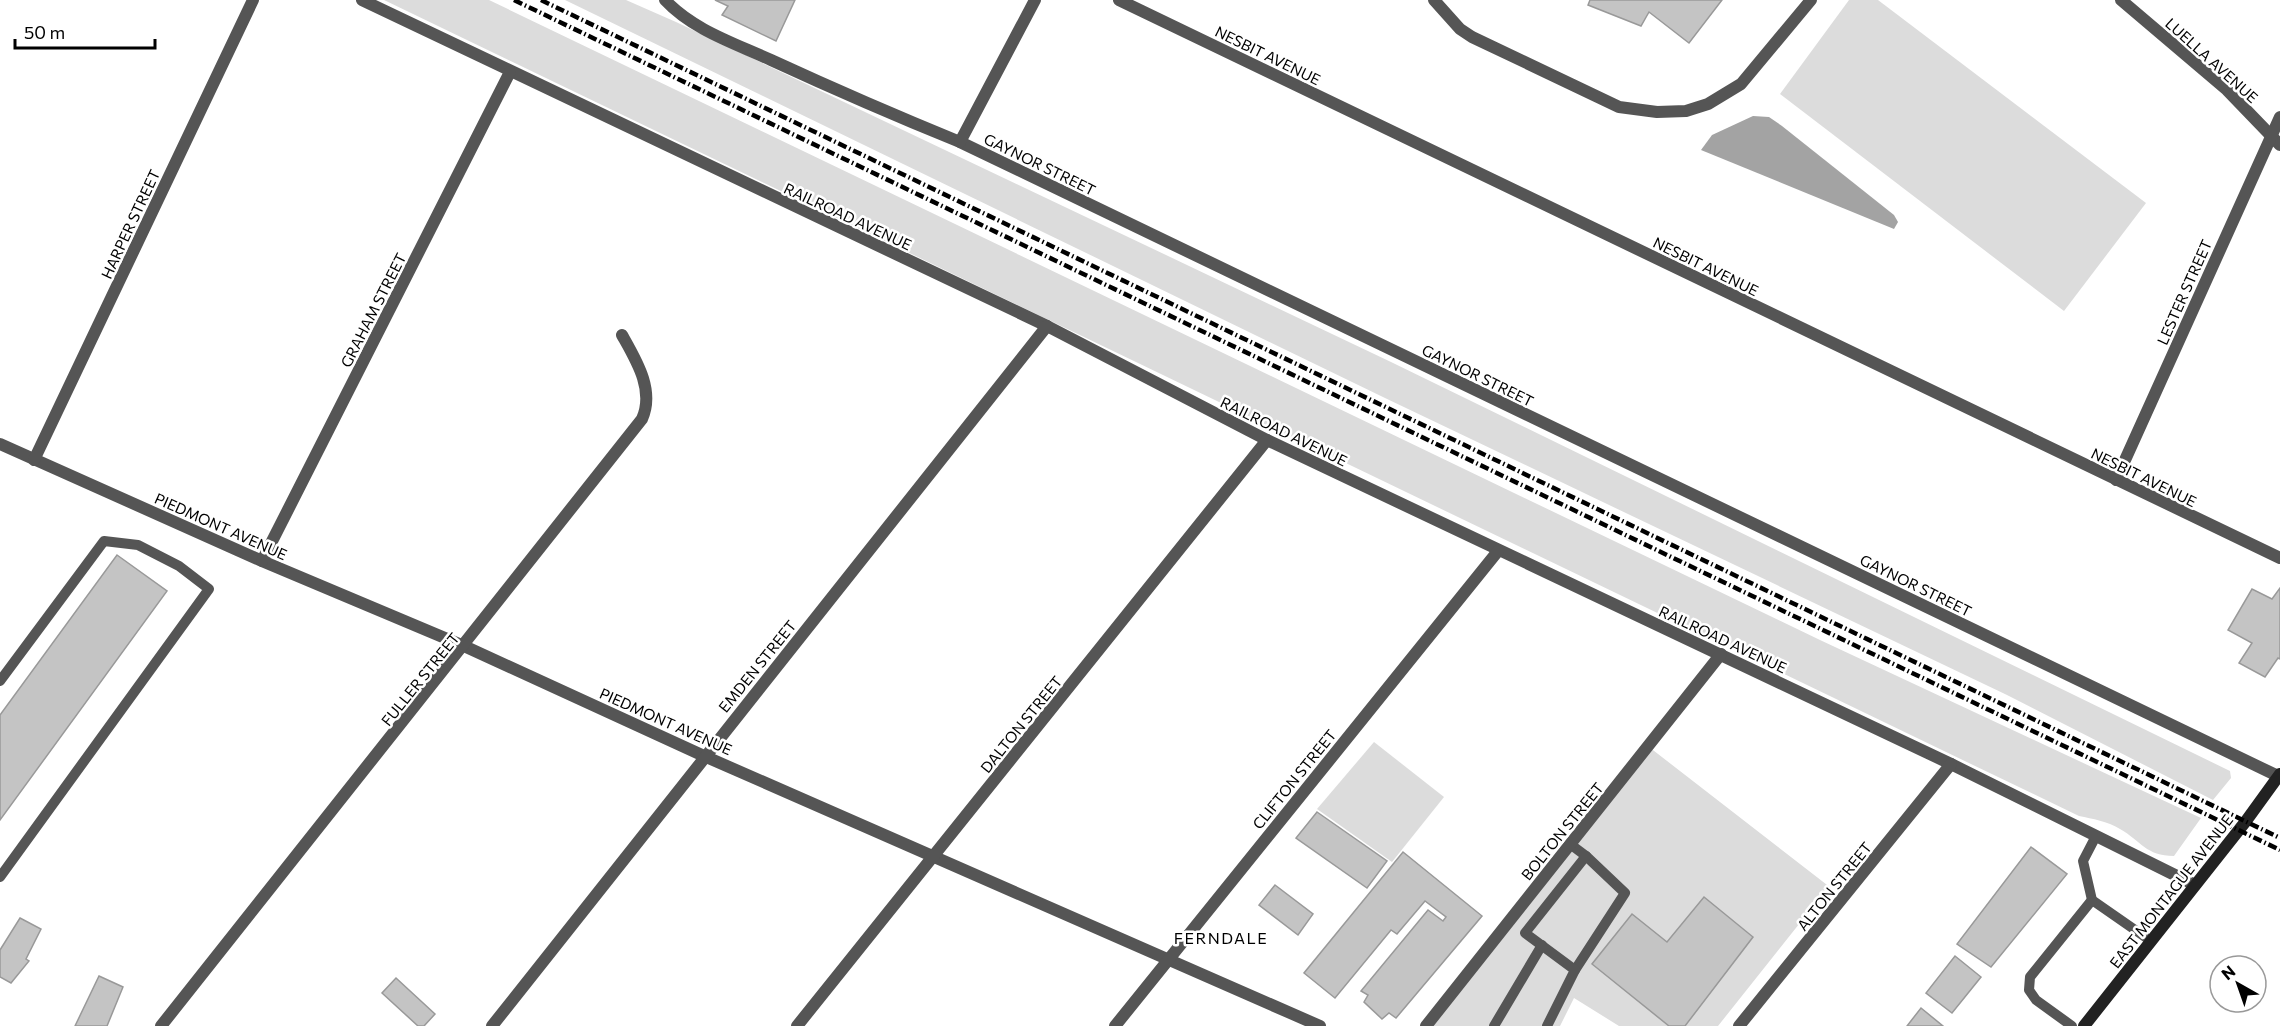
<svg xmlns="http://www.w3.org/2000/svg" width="2280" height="1026" font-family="Commissioner,sans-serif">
<rect width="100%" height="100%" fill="#fff"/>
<g fill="#dcdcdc">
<path d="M384,0H489L1820,640L2201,818L2174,856C2146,856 2141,841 2120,829C2107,821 2093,819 2079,816Z"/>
<path d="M565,0H626L676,22L1391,362L2230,771L2231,778L2213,800L2007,695L1385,398Z"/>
<path d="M1849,0H1878L2146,203L2064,311L1780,94Z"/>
<path d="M1374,742L1444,797L1392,862L1317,809Z"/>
<path d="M1649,747L1831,888L1823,900L1815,904L1718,1026H1619L1574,998L1560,1026H1426Z"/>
</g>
<path fill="#a3a3a3" d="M1753,116L1769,117L1782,126L1894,215L1898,222L1894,229L1701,150L1712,135Z"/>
<g fill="#c4c4c4" stroke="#999" stroke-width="1.5">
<path d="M715,0H795L776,41L722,15L728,6Z"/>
<path d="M1590,0H1722L1689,43L1649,12L1641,26L1588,5Z"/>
<path d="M117,555L167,591L0,820V715Z"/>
<path d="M2280,588V659L2278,658L2265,677L2239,663L2252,643L2228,630L2252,589L2272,599Z"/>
<path d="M1317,812L1387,861L1367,888L1296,838Z"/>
<path d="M2031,847L2067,874L1991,967L1957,944Z"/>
<path d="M1403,852L1482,916L1396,1018L1389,1013L1382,1019L1364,1002L1368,995L1361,991L1428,910L1443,921L1446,917L1425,901L1397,934L1391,930L1335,998L1304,973Z"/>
<path d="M1275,885L1313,914L1298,935L1259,905Z"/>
<path d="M1704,897L1753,937L1685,1026H1669L1592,964L1632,914L1667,942Z"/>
<path d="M20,918L41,929L26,959L29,961L11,983L0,977V950Z"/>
<path d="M1955,956L1981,977L1952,1013L1926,993Z"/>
<path d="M99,976L123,987L107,1026H75Z"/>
<path d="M396,978L435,1014L424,1026H418L382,993Z"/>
<path d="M1921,1008L1943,1026H1907Z"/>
</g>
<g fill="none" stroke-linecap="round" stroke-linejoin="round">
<g stroke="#555" stroke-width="10">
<path d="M0,681L104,541L138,545L179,566L209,589L0,877"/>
<path d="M2096,836L2083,861L2092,900L2151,941"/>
<path d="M1575,970L1625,893L1586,856"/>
<path d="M1494,1026L1542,945"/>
<path d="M1547,1026L1575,970L1525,933L1586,856L1570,844"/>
<path d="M2072,1026L2036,1000L2029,990L2030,977L2092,900"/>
</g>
<g stroke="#555" stroke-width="12">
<path d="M362,0L1047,326L1267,440L1951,764L2195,885"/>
<path d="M665,0C693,30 734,43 771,60C834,89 896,116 960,142L2280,777"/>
<path d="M1119,0L2280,558"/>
<path d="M1434,0L1460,29L1472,37L1619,107L1657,112L1686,111L1708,104L1741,84L1811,0"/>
<path d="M2121,0L2227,90L2280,145"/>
<path d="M960,142L1035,0"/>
<path d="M0,444L262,561L464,646L704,756L1320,1026"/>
<path d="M34,460L253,0"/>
<path d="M2116,480L2280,117"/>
<path d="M262,561L510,72"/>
<path d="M161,1026L642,419C655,390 636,360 622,335"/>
<path d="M492,1026L1047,326"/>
<path d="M797,1026L1267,440"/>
<path d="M1115,1026L1498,551"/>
<path d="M1426,1026L1721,654"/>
<path d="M1739,1026L1951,764"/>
</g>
<path stroke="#222" stroke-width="12" d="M2084,1026L2246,821L2280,774"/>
<g stroke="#000" stroke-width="4.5" stroke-dasharray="9 3 1.5 3" stroke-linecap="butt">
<path d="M514,0L2280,850"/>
<path d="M541,0L2280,838"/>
</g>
</g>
<g text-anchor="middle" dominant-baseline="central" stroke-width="5" stroke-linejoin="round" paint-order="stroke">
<g font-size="15" fill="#000" stroke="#fff">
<text transform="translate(1268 55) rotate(26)">NESBIT AVENUE</text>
<text transform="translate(2212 60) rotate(42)">LUELLA AVENUE</text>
<text transform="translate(1040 164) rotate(26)">GAYNOR STREET</text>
<text transform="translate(848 216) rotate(25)">RAILROAD AVENUE</text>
<text transform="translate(130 224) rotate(-65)">HARPER STREET</text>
<text transform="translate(1706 266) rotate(26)">NESBIT AVENUE</text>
<text transform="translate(2184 292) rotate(-66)">LESTER STREET</text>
<text transform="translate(373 310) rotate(-63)">GRAHAM STREET</text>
<text transform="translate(1478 375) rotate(26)">GAYNOR STREET</text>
<text transform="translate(1284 431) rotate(26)">RAILROAD AVENUE</text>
<text transform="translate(2144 477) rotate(26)">NESBIT AVENUE</text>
<text transform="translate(221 526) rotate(24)">PIEDMONT AVENUE</text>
<text transform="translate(1916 585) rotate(26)">GAYNOR STREET</text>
<text transform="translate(1723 639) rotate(25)">RAILROAD AVENUE</text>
<text transform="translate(757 666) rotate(-51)">EMDEN STREET</text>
<text transform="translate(420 679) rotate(-51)">FULLER STREET</text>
<text transform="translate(666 721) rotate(24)">PIEDMONT AVENUE</text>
<text transform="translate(1021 724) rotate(-51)">DALTON STREET</text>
<text transform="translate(1294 779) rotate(-51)">CLIFTON STREET</text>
<text transform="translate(1562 831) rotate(-51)">BOLTON STREET</text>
<text transform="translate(1834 886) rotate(-51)">ALTON STREET</text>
<text transform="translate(2171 891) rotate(-52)">EAST MONTAGUE AVENUE</text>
</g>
<g font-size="16" letter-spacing="1.5" fill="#000" stroke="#fff">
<text x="1221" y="937">FERNDALE</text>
</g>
</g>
<g transform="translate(2238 984) rotate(320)"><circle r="28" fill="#ffffff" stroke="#999999" stroke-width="1.5"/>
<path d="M0-4.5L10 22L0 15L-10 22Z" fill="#000000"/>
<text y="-9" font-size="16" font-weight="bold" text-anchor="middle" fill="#000000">N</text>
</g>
<path d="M15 39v9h140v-9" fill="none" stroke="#000000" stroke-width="3"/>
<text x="24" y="39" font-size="18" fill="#000000" stroke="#ffffff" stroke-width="4.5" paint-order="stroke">50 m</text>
</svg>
